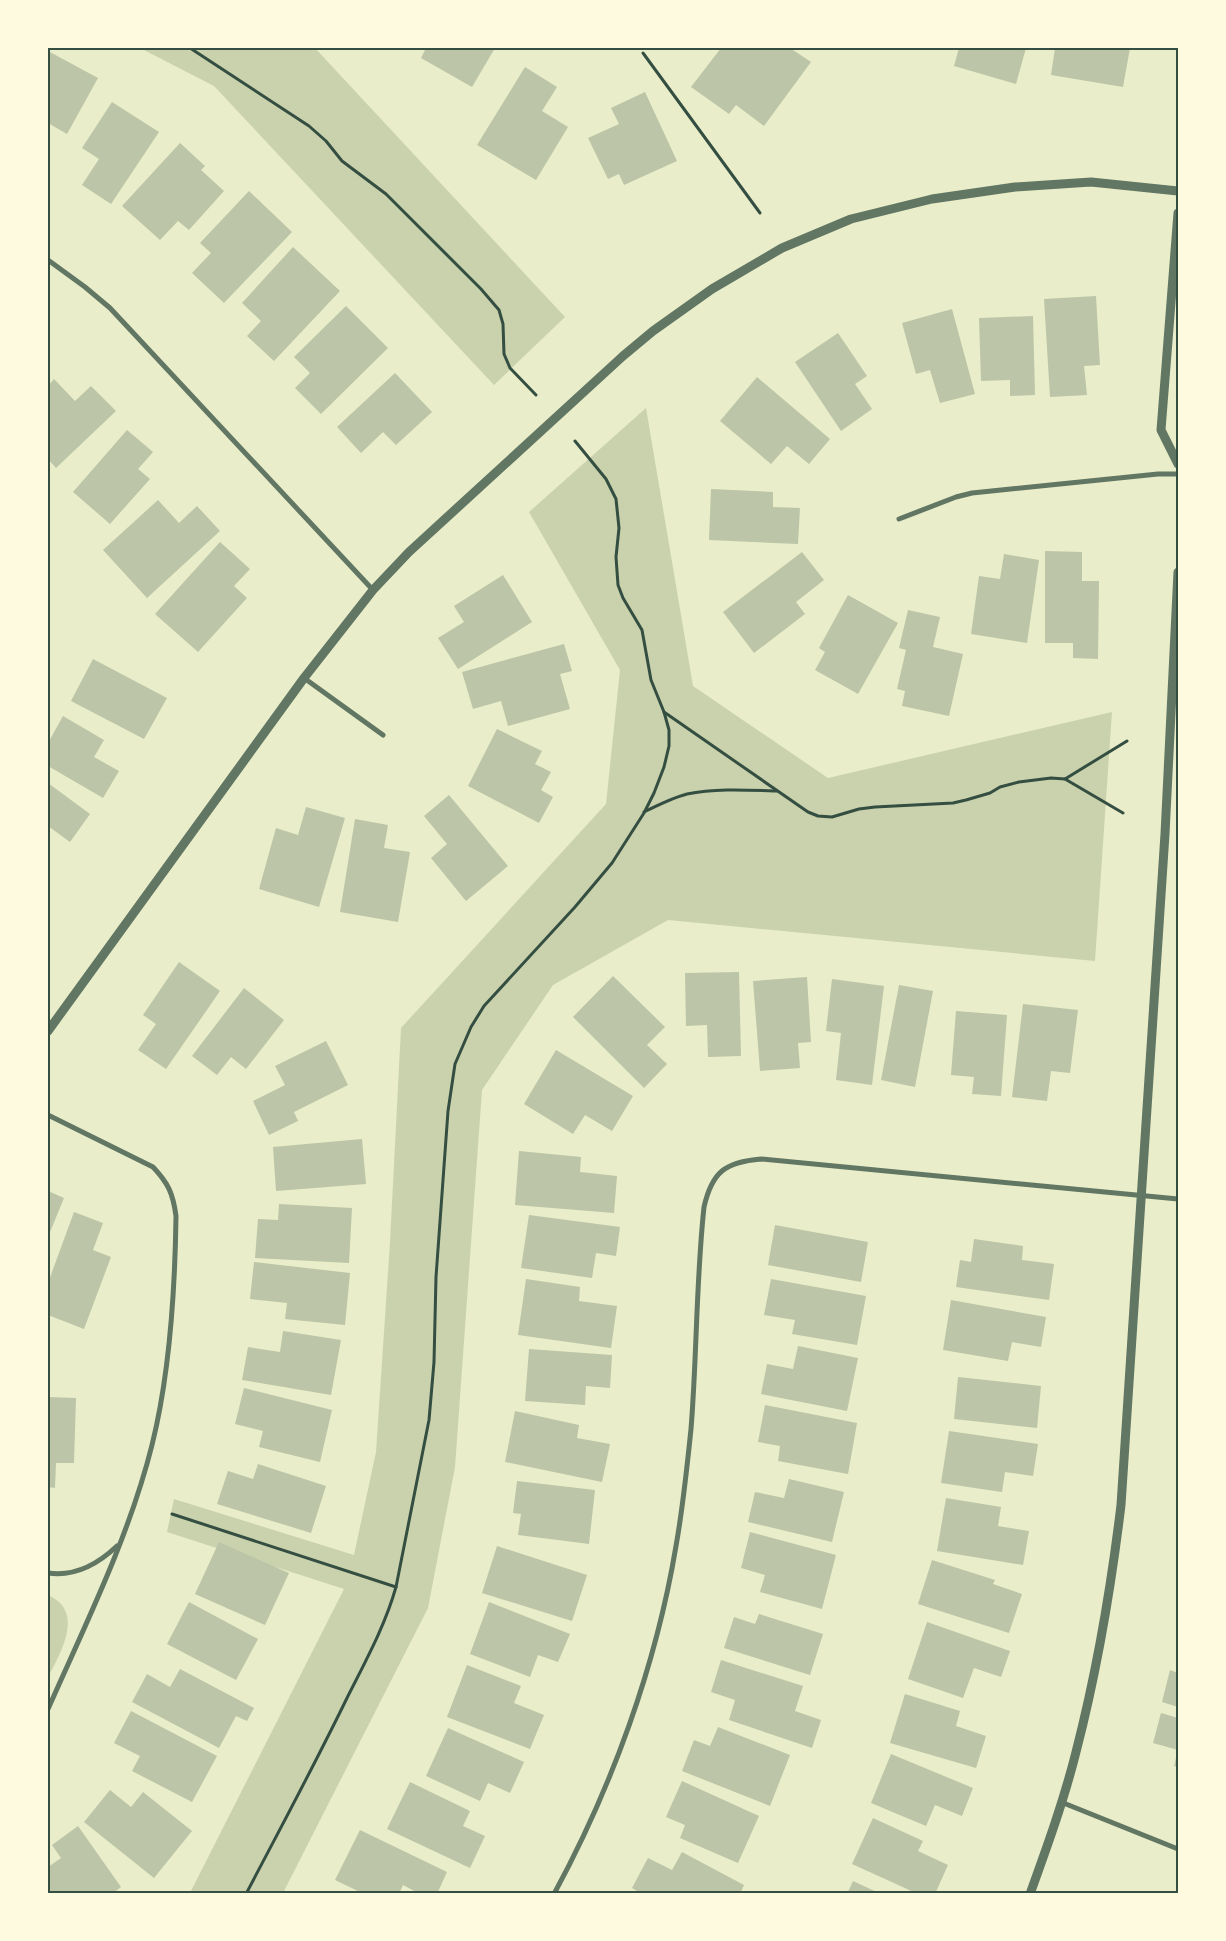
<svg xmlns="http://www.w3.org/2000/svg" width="1226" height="1941" font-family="Quicksand,sans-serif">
<rect width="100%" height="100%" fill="#e9edc9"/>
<g fill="#cad2ad">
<path d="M140,48H315L565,317L494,385L214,86Z"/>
<path d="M646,408L693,686L828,778L1112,712L1095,961L668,920L553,985L482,1090L455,1467L428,1608L283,1893H190L344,1589L167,1532L174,1499L354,1555L376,1452L390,1242L401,1028L606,804L620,670L529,512Z"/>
<path d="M48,1595C86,1612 60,1653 48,1678Z"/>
</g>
<g fill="#bcc5a7">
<path d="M426,48H495L472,87L421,58Z"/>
<path d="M721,48H790L811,62L764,126L736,105L729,114L691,87Z"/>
<path d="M959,48H1026L1016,84L954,66Z"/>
<path d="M1055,48H1130L1123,87L1051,75Z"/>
<path d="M48,51L98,78L67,134L48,123Z"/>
<path d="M525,67L557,87L542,111L568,127L536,180L477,145Z"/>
<path d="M645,92L677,161L624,185L619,174L608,179L588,138L619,124L611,108Z"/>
<path d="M112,102L159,132L111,204L82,185L99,159L82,148Z"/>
<path d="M180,143L205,166L201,170L224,191L189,230L178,221L160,240L122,206Z"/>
<path d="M249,191L292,232L224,303L192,273L211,253L200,243Z"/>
<path d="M293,247L340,291L274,361L247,336L261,321L242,303Z"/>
<path d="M1096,296L1100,365L1084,366L1087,395L1050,397L1044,299Z"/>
<path d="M346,306L388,348L321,414L295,388L310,373L294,357Z"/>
<path d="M952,309L975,394L940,403L930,370L916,374L902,323Z"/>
<path d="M1033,316L1035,395L1010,396V380L981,381L979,318Z"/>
<path d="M838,333L867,376L855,384L872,409L841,431L795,362Z"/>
<path d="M395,373L432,412L396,445L383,432L361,453L337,427Z"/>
<path d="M757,377L830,439L809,464L787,446L771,464L720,421Z"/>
<path d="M54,379L75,401L91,386L116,411L56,468L48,459V386Z"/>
<path d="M127,430L153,452L138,469L150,479L110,524L73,492Z"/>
<path d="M711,489L773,492V507L800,508L798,544L709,540Z"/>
<path d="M158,500L179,523L197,506L220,531L147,598L103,550Z"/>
<path d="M220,542L250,569L234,586L247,598L198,652L155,614Z"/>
<path d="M1045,551L1082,552V581H1099L1098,659L1073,658V643H1045Z"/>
<path d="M802,552L824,580L796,602L805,614L754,653L723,612Z"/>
<path d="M1004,554L1039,560L1027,643L971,634L979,576L1000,579Z"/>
<path d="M503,575L532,622L458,669L438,638L464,622L454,606Z"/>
<path d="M848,595L898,623L858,694L815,670L825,652L819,648Z"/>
<path d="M908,610L940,617L933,647L963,654L949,716L902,706L905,691L897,689L906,650L899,648Z"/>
<path d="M564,644L572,671L560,674L570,709L508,726L501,701L473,709L462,672Z"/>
<path d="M93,659L167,698L144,739L71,701Z"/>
<path d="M63,716L104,740L94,757L119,771L103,798L48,766V743Z"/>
<path d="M497,729L542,751L535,764L551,772L541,790L553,797L539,823L468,786Z"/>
<path d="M48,783L90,814L70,842L48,826Z"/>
<path d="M449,795L508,866L466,901L431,858L447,844L424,816Z"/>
<path d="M306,807L345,818L319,907L259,889L276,828L298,835Z"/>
<path d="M355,819L388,825L384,848L410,852L398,922L340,912Z"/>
<path d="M179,962L220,991L166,1069L138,1050L156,1024L143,1015Z"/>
<path d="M739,972L741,1056L708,1057L707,1025L686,1026L685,973Z"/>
<path d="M613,976L665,1027L647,1045L667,1064L644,1088L573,1017Z"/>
<path d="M807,977L811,1042L798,1043L800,1068L760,1071L753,981Z"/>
<path d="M832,979L884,986L872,1085L836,1080L841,1033L826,1031Z"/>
<path d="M899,985L933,991L915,1087L881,1080Z"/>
<path d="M244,988L284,1020L246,1069L231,1057L217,1075L192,1056Z"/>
<path d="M1023,1004L1078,1010L1070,1073L1051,1071L1047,1101L1012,1097Z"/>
<path d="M956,1011L1007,1015L1001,1096L972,1094L974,1077L951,1075Z"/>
<path d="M326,1041L348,1085L294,1112L298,1121L269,1135L253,1101L285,1085L275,1066Z"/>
<path d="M556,1050L633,1096L612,1131L585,1115L573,1134L524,1104Z"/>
<path d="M362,1139L366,1184L276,1191L273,1147Z"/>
<path d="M519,1151L581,1157L580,1172L617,1176L614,1213L515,1205Z"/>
<path d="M48,1191L64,1198L48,1237Z"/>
<path d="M279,1204L352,1208L349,1263L255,1258L258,1219L278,1220Z"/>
<path d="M74,1212L103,1223L93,1250L111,1257L84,1329L48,1315V1283Z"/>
<path d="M529,1215L620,1227L616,1256L596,1253L592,1278L521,1268Z"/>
<path d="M775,1225L868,1242L861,1282L768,1265Z"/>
<path d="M974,1239L1023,1246L1022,1260L1054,1264L1049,1300L956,1287L960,1260L971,1262Z"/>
<path d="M254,1262L350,1273L345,1325L285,1319L287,1303L250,1299Z"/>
<path d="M526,1279L580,1287L579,1301L617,1306L611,1348L518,1335Z"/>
<path d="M771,1279L866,1296L857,1345L792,1334L795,1320L764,1315Z"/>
<path d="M951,1300L1046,1317L1041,1347L1012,1342L1008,1361L943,1350Z"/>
<path d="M283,1331L341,1340L331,1395L242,1380L248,1347L280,1352Z"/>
<path d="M798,1346L858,1358L847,1411L761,1394L767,1364L793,1369Z"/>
<path d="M529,1349L612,1355L610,1388L586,1386L585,1405L525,1401Z"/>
<path d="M958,1377L1041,1386L1037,1428L954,1419Z"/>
<path d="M244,1388L332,1410L320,1462L259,1447L263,1431L235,1424Z"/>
<path d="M48,1397L76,1398L74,1463H56L55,1488L48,1487Z"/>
<path d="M765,1405L857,1423L848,1474L778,1461L780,1446L758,1442Z"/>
<path d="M515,1411L579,1425L577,1438L610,1444L602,1482L505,1462Z"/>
<path d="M949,1431L1038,1444L1033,1476L1005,1472L1002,1492L941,1483Z"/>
<path d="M258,1464L326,1486L311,1533L217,1504L228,1471L253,1479Z"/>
<path d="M789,1479L844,1492L832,1542L748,1522L755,1492L784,1498Z"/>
<path d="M517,1481L595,1490L589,1544L518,1535L521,1514L513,1513Z"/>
<path d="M946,1498L1001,1507L998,1526L1029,1531L1023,1565L937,1551Z"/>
<path d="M750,1532L836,1555L822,1609L760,1592L765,1575L741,1568Z"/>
<path d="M219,1542L289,1573L265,1625L195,1594Z"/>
<path d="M497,1546L587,1575L572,1621L482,1593Z"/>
<path d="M932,1560L995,1580L993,1584L1022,1594L1009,1633L918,1604Z"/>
<path d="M189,1602L258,1639L236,1680L167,1644Z"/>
<path d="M489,1602L570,1634L558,1662L538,1655L530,1677L470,1654Z"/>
<path d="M759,1614L823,1634L810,1675L724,1648L734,1617L755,1624Z"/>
<path d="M927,1622L1010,1651L1001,1677L974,1668L963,1698L908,1679Z"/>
<path d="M721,1660L803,1686L795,1711L821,1720L812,1748L729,1720L735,1700L711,1692Z"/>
<path d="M467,1665L521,1686L514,1703L544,1715L530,1749L447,1717Z"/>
<path d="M180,1669L254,1708L247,1721L236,1716L219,1748L132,1702L147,1674L170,1687Z"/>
<path d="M1170,1670L1178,1673V1707L1162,1702Z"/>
<path d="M905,1694L960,1711L956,1726L986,1736L976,1768L890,1743Z"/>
<path d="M131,1711L217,1756L192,1802L132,1771L140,1756L114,1743Z"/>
<path d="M1161,1713L1178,1718V1767L1174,1766L1178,1750L1153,1743Z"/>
<path d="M718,1727L790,1755L770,1806L682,1771L694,1740L710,1746Z"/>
<path d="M448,1728L524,1762L510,1793L488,1783L480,1801L426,1776Z"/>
<path d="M891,1754L973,1788L962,1816L935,1805L926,1826L871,1803Z"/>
<path d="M682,1781L759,1816L738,1863L680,1838L685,1825L666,1817Z"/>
<path d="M410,1782L470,1811L463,1826L485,1836L470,1868L387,1829Z"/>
<path d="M110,1790L131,1807L143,1792L192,1831L154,1878L84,1822Z"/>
<path d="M873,1818L923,1841L918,1851L948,1865L935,1894H918L852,1864Z"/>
<path d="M78,1826L121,1887L112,1894H48V1867L61,1858L52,1845Z"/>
<path d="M360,1830L447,1872L437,1894H420L403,1885L399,1894H364L335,1880Z"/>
<path d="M682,1852L744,1885L740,1894H642L632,1888L648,1858L672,1870Z"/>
<path d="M853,1881L881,1894H847Z"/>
</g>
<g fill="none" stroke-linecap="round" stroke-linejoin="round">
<g stroke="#344e41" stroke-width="3">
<path d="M190,48L309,126L326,141L342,161L386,194L481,289L499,310L503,324L504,354L510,368L536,395"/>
<path d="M643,53L760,213"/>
<path d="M575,441L606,479L616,499L619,528L616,557L618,585L623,598L642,630L651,680L664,712L808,812L818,816L832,817L859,809L875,807L953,803L966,800L990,793L1000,787L1019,782L1051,778L1065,779L1123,813"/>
<path d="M1065,779L1127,741"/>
<path d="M644,812C658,805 672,798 687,794C715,788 748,790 777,791"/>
<path d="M172,1514L396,1587"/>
<path d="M246,1894C280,1829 315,1764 347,1698C365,1662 385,1626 396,1587L429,1420L434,1362L436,1277L448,1111L455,1064L471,1027L484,1006L575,907L612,863L644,813L654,793L664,767L669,746V730L664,712"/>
</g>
<g stroke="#617663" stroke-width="5">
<path d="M48,260L85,287L110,308L373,590"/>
<path d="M899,519L956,497L972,493L1158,474H1178"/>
<path d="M304,678L383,735"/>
<path d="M48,1115L153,1167C168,1183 173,1193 176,1216C175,1290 170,1373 152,1445C129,1537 86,1623 48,1709"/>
<path d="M48,1573C75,1577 98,1564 117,1546"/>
<path d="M1061,1802L1178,1849"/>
<path d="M554,1894C612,1787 656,1666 676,1546C683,1507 687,1468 691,1429C697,1355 696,1281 704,1207C712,1172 725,1162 761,1159L1178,1199"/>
</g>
<g stroke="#617663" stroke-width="9">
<path d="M1178,213L1161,430L1178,464"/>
<path d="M48,1031L304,678L373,590L409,552L623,356L653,331L712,289L782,248L851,219L932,199L1015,187L1091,182L1178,191"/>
<path d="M1030,1894C1047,1847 1064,1800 1076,1752C1097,1671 1111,1588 1121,1505L1165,834L1178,572"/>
</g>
</g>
<rect width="1226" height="1941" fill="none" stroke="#fefae0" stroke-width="98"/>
<rect x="49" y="49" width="1128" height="1843" fill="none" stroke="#344e41" stroke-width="2"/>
</svg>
